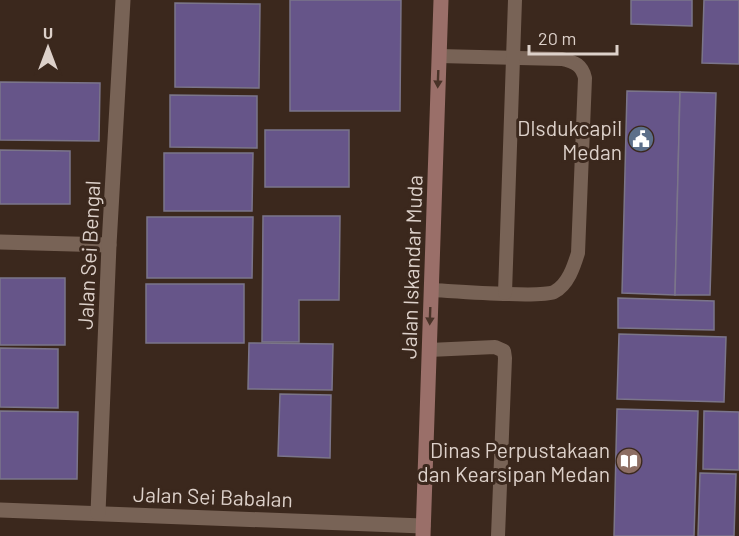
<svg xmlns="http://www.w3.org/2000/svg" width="739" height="536" font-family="Barlow,sans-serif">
<rect width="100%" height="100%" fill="#3b281d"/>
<g fill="#665589" stroke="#7b758a" stroke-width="1.5">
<path d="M290,0H401L400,111H290Z"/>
<path d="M631,0H692V26L631,24Z"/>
<path d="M704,0H739V64L702,63Z"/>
<path d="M175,3L260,4L259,88L175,87Z"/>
<path d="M0,82L100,83L99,141L0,140Z"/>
<path d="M627,91L680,92L675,295L622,293Z"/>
<path d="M680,92L716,93L710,295H675Z"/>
<path d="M170,95L257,96V148L170,147Z"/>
<rect x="265" y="130" width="84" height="57"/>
<path d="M0,150L70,151V204H0Z"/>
<path d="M164,153H253L252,211H164Z"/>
<path d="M263,216H340L339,300H299V342H262Z"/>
<path d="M147,217H253L252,278H147Z"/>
<rect x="0" y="278" width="65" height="67"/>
<rect x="146" y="284" width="98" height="59"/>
<path d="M618,298L714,301V330L618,328Z"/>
<path d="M619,334L726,337L724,402L617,399Z"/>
<path d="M249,343L333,344L332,390L248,389Z"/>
<path d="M0,348L58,349V408L0,407Z"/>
<path d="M280,394L331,395L330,458L278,456Z"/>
<path d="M617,409L698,411L694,536H614Z"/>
<path d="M0,411L78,412L77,479H0Z"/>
<path d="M704,411L739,412V470L703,469Z"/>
<path d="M700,473L736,474L734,536H698Z"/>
</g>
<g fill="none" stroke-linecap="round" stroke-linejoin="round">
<g stroke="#786356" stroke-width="14">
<path d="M431,290C452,291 540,298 554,292C568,285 574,266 578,253L585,78C582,65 575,62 562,59L439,56"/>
<path d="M505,293L515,0"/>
<path d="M429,350L495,347L504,351L505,358L498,536"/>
</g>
<g stroke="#786356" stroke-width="15">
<path d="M0,242L109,245"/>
<path d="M0,510L423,526"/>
<path d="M98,513L109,245L123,0"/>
</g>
<path stroke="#9a6f69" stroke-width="15" d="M423,536L441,0"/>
</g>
<defs><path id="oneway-solid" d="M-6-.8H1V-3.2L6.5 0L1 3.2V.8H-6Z" transform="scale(1.5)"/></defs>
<g fill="#493328">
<use href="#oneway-solid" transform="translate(438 79) rotate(92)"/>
<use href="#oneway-solid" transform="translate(430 316) rotate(92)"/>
</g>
<defs>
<g id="civic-disc" transform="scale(1.35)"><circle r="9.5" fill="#5c6f8a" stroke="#3b281d"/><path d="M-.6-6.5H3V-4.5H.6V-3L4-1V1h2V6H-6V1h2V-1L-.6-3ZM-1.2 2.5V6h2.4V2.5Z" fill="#fff"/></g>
<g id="library-disc" transform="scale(1.35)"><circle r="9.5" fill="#8d6e63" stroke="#3b281d"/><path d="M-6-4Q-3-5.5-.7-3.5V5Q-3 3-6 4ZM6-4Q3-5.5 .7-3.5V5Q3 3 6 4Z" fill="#fff"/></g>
</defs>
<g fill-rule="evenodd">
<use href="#civic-disc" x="641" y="139"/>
<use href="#library-disc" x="629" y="461"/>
</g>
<g text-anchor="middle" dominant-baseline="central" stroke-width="6" stroke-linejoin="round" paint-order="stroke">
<g font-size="21" fill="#ddd1ca" stroke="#3b281d" text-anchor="end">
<text x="622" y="127">DIsdukcapil<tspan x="622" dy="24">Medan</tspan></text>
<text x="610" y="449">Dinas Perpustakaan<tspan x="610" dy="24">dan Kearsipan Medan</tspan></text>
</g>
<g font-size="21" fill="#ddd1ca" stroke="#3b281d">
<text transform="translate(88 255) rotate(-87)">Jalan Sei Bengal</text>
<text transform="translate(411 267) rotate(-88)">Jalan Iskandar Muda</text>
<text transform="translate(213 496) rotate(2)">Jalan Sei Babalan</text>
</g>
</g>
<g transform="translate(48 48)" stroke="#3b281d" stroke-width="4.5" paint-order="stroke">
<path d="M0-4.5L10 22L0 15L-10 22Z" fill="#ddd1ca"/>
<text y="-9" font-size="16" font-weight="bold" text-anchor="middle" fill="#ddd1ca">U</text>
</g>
<path d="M529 45v9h88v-9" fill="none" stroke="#ddd1ca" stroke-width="3"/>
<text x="538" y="45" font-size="18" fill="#ddd1ca" stroke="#3b281d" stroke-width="4.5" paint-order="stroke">20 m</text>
</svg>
